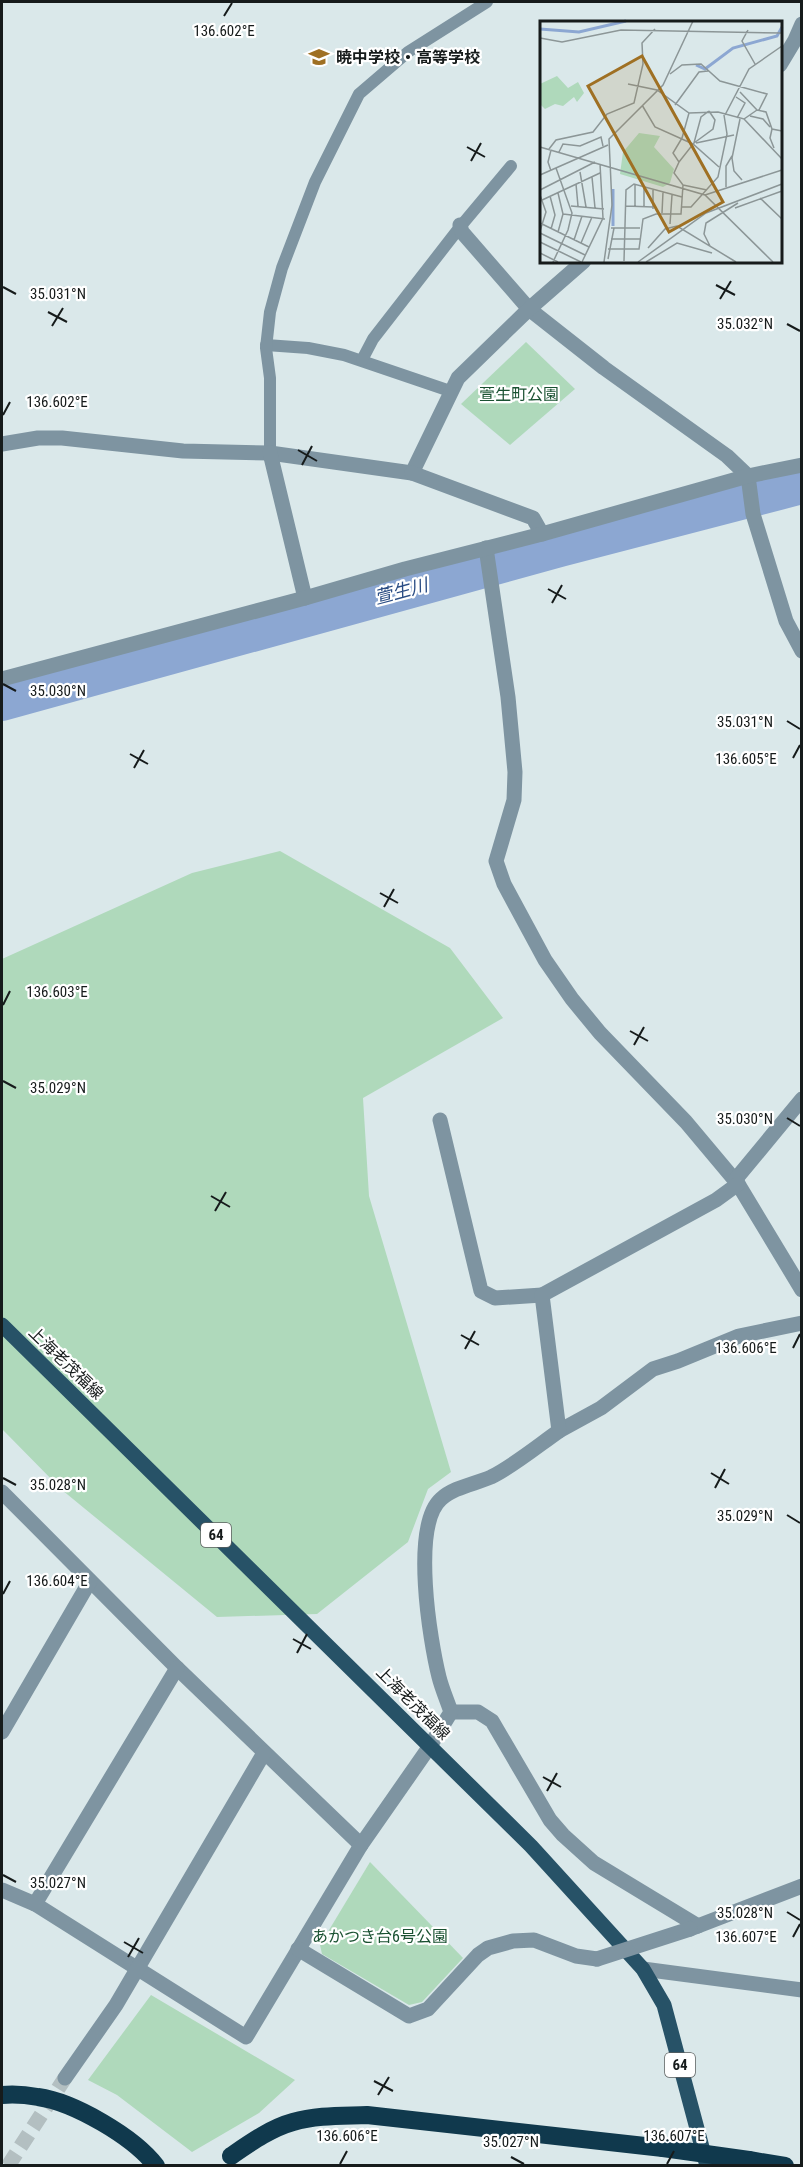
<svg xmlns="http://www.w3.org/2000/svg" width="803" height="2167" font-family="'Roboto Condensed','Noto Sans JP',sans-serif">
<rect width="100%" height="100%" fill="#dae8ea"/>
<g fill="#afd9bb">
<path d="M526,342L575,389L510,445L461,404Z"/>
<path d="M280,851L450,948L503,1018L363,1098L369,1196L451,1472L428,1489L408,1542L317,1614L217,1617L62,1490L2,1429V959L192,873Z"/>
<path d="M370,1862L463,1958L422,2002L409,2005L322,1954L320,1945Z"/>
<path d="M151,1995L295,2080L259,2113L192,2152L117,2095L88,2080Z"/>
</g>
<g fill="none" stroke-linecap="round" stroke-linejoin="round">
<path stroke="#8ca7d2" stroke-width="38" d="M2,702L560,548L802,485"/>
<path stroke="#b3bfc1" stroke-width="15" stroke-dasharray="15 8" stroke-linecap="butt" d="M8,2166L65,2078"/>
<g stroke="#7e94a1" stroke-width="12">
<path d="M266,345L308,348L344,355L450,391"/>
<path d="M362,360L373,339L460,227L511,166"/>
<path d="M270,453V378L266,348L270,312L282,268L315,182L359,94L408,52L487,2"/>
</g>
<g stroke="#7e94a1" stroke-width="15">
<path d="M780,65L795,40L802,24"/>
<path d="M460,225L462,232L529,309L604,368L727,456L748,476L753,514L786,621L802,651"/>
<path d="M2,444L38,438H62L183,451L270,453L412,473L458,378L529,309L584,261"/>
<path d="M270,453L305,598"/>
<path d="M412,473L533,518L542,534"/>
<path d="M486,548L508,697L515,772L514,800L496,861L504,884L545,960L572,999L600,1033L686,1122L738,1184L802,1290"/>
<path d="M440,1120L481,1291L495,1298L542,1295"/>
<path d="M735,1180L802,1099"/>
<path d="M559,1431L601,1408L653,1369L678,1361L739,1336L802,1323"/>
<path d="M2,1492L177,1668L361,1845"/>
<path d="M451,1712H478L492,1721L550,1820L563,1835L594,1863L698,1926"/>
<path d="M2,1732L90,1581"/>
<path d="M2,1890L35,1904L246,2037L361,1845L430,1746L451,1712C447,1700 442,1689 439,1677C430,1641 411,1526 441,1499C454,1487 475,1484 491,1477C512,1467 539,1445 559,1431L542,1295L716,1200L738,1184"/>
<path d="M35,1904L177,1668"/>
<path d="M690,1929L802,1886"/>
<path d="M298,1949L409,2016L428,2009L478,1955L488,1948L513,1941L534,1940L576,1956L597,1959"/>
<path d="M65,2078L116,2005L264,1753"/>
</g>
<g stroke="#7e94a1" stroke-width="15">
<path d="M2,679L305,598L405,569L542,534L748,476L802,465"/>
<path d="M643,1969L802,1990"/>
</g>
<path stroke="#275267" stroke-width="15" d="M2,1325L531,1846L643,1969L664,2005L707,2166"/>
<g stroke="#10394d" stroke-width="18">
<path d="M2,2095C13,2094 27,2095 38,2097C74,2102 134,2137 156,2166"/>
<path d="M231,2156C250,2143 271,2128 293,2122C317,2115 343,2116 367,2115L663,2148"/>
<path d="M749,2160L785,2166"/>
</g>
<path stroke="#7e94a1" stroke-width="15" d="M597,1959L690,1929"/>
<path stroke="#10394d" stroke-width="18" d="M663,2148L749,2160"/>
</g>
<path fill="none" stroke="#161b1b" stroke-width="2" d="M224,16L232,3M467,147L485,157M471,161L481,143M716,285L735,295M3,287L16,294M720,299L731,281M48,312L67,322M787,324L800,331M52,326L63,308M3,415L10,402M298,450L317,461M302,465L312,446M548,589L566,599M552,603L562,585M3,684L16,691M787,721L800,729M130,754L148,764M793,758L800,745M134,768L144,750M380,893L398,903M384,907L394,889M3,1005L10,991M630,1031L648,1041M634,1045L644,1027M3,1081L16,1088M787,1118L800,1126M211,1196L230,1207M215,1211L226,1192M461,1335L479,1345M793,1348L800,1334M465,1349L475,1331M711,1473L729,1484M3,1478L16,1485M715,1488L725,1469M787,1515L800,1523M3,1594L10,1581M293,1639L311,1649M297,1653L307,1634M543,1777L561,1787M547,1791L557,1773M3,1875L16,1882M787,1912L800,1920M793,1937L800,1924M124,1942L143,1953M128,1957L139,1938M374,2081L393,2091M378,2095L389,2077M511,2157L524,2164M340,2164L347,2151M667,2164L674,2151"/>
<defs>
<g id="school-bare" transform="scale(1.62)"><path d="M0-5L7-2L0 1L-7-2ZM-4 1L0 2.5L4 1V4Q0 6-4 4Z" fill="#9f7023" stroke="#fff" stroke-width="2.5" paint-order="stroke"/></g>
</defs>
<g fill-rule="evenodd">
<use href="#school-bare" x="319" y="57"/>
</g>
<g text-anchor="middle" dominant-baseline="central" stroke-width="4.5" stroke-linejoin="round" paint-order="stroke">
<g fill="#fff" stroke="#5c5f5f" stroke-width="1.5">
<rect x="201" y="1523" width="30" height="24" rx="4.5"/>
<rect x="665" y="2053" width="30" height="24" rx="4.5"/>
</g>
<g font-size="15" font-weight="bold" fill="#161b1b">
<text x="216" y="1535">64</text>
<text x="680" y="2065">64</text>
</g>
<g font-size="16" font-weight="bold" fill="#161b1b" stroke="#fff" text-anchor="start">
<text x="336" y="57">暁中学校・高等学校</text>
</g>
<g font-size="16" fill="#195131" stroke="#fff">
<text x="519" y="394">萱生町公園</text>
<text x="380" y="1936">あかつき台6号公園</text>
</g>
<g font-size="16" fill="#161b1b" stroke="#fff">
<text transform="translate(66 1363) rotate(44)">上海老茂福線</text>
<text transform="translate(413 1703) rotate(45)">上海老茂福線</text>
</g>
<g font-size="18" font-style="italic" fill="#2b4d84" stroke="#fff">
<text transform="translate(401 591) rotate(-15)">萱生川</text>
</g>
</g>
<g transform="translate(540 21)">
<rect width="242" height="242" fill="#dae8ea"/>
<path d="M17,55L28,67L38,61L44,72L37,81L34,76L23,85L15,83L5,88L0,83V63ZM99,112L120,115L114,126L134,148L130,162L123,166L80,153L83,131Z" fill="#afd9bb"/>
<path fill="none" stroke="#8ca7d2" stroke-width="3" d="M0,8L39,11L86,0M156,44L165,48L193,27L237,15L242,6M73,205V168"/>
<path fill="none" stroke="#8c9697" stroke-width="1.5" d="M208,9L202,20L215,43M0,17L22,21L81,9L242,12M130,53L142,44L161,43L180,60L227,73L219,89M88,63L117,69L149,92L178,91L204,98L217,89M200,71L217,89M196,76L205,82L197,97M102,84L115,106L153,123L179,146M135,84L159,51L168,50M217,89L226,91L232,108L242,110M185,94L209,48L242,25M210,95L223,98L230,106M200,98L192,137L194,150L202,159M204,98L242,138M232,108L230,117L234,127M142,117L149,92M154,122L173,108L175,99L169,90M156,122L194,114M0,126L165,174L233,241M9,128L16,119L53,111L67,93L94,82L103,43L102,22L115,8M11,129L8,141L11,150M19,131L23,123L40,125L61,116L63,125M139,141L154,122L161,96L169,90M40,151L46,186M0,154L68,124M52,156L55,187M36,163L38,185M143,164L167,169M186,166V145L192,135M0,169L55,141M18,172L23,193L18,211M0,174L6,191L0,210M165,174L242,149M10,175L15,194L11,208M220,177L242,198M0,180L60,152M31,185L64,188M86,185L113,186M95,185V163M104,185V166M141,186H151L178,156L187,113L184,94M195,187L242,170M113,188V169M122,192L123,171M23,193L65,198M0,202L49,226M130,203L132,174M71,207H100M0,212L45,234M71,218H100M34,219L42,195M0,221L41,241M41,222L52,196M170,225L164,213L166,202L198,182M108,227L125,208L137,205L196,241M68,228H99L103,198L116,193H141L143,164L134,152L139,141L133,132L142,117M0,232L18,241M68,238L74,207M84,240L86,169L94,163L142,176M13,241L28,209L32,192L16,147M42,241L63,197L60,143M64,241L72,184L69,118L123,64L153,0M98,241L166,192L242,163M106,241L137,222L172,232"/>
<path fill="#9f7023" fill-opacity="0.15" stroke="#9f7023" stroke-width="3" d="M102,35L183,181L129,211L48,65Z"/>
<rect width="242" height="242" fill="none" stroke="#161b1b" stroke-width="3"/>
</g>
<g font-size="15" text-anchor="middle" fill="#161b1b" stroke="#fff" stroke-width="4.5" stroke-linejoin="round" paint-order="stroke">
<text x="224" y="36">136.602°E</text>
<text x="58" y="299">35.031°N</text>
<text x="745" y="329">35.032°N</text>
<text x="57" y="407">136.602°E</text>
<text x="58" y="696">35.030°N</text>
<text x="745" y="727">35.031°N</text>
<text x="746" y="764">136.605°E</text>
<text x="57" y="997">136.603°E</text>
<text x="58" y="1093">35.029°N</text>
<text x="745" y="1124">35.030°N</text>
<text x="746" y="1353">136.606°E</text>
<text x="58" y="1490">35.028°N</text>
<text x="745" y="1521">35.029°N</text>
<text x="57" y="1586">136.604°E</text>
<text x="58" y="1888">35.027°N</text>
<text x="745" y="1918">35.028°N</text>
<text x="746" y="1942">136.607°E</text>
<text x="347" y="2141">136.606°E</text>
<text x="674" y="2141">136.607°E</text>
<text x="511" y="2147">35.027°N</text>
</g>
<rect width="803" height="2167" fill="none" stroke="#161b1b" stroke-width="6"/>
</svg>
